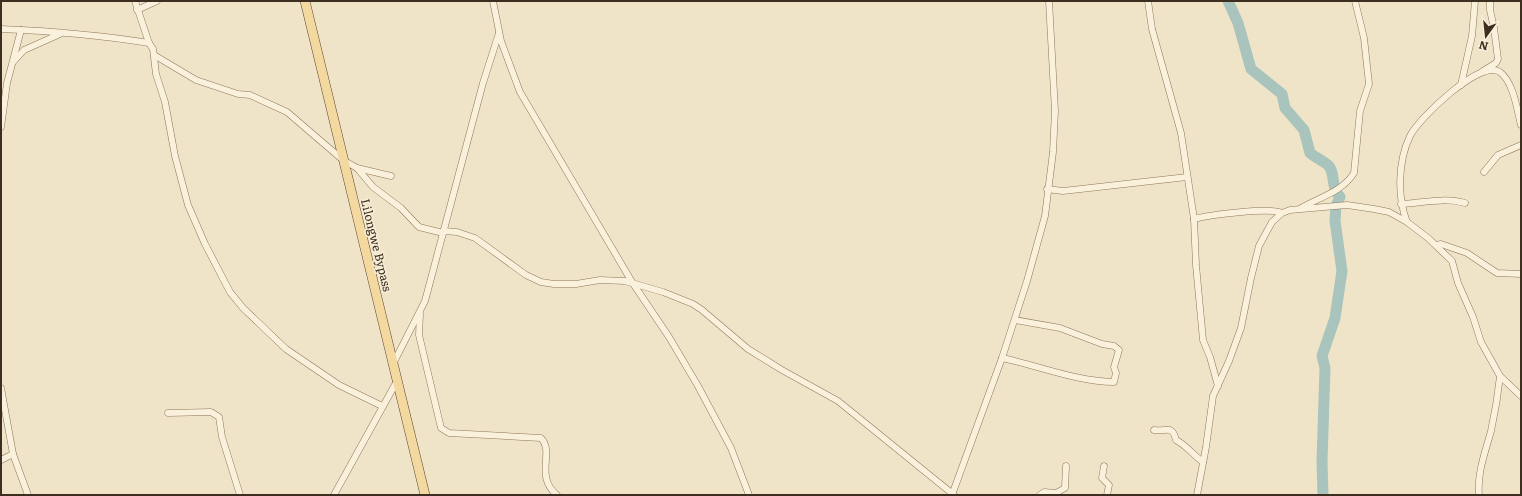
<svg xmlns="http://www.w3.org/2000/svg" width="1522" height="496" font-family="Literata,serif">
<rect width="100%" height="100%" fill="#f0e4c8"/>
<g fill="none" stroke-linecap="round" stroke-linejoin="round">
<path stroke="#a9c4bc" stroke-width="11" d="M1228,1L1238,23L1251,69L1282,94L1285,108L1304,130L1310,153C1315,157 1323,161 1328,165C1336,173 1330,187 1340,197L1336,206L1335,221L1342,271L1335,318L1322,356L1325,368L1322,462L1323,495"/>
<g stroke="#8d765c" stroke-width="7">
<g id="minor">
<path d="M135,1L149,43L153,49L156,74L165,102L175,156L188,205L205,244L230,292L243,308L286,349L339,385L382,406"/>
<path d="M493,1L501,41L520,92L632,282L669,337L698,386L731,448L749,495"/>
<path d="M1148,1L1152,29L1181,133L1194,219L1196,265L1203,340L1210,357L1218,386"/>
<path d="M137,10L157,1"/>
<path d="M1,29C51,31 99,35 149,43"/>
<path d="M154,55L196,80L238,94L250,95L287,112L343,160L357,168L373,187L401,208L419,227L443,233"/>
<path d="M13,62L24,50L60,34"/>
<path d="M1483,71L1496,63L1498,59L1494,28L1490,10V1"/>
<path d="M1461,85L1472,36L1475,1"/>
<path d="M1,127L7,83L21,30"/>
<path d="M357,168L391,176"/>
<path d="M1484,172L1498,155L1521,145"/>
<path d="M1047,189L1063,191L1187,177"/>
<path d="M1401,204C1422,203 1444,197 1465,203"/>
<path d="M1301,208C1320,197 1342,192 1354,173L1360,111L1369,84L1364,38L1355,1"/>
<path d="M1194,219C1209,215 1270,207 1282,213"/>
<path d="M1407,222C1397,197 1398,161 1410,136C1418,119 1481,58 1500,72C1514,83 1517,110 1521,125"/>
<path d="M443,231L457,232L475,238L526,275L541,282L554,284H576L600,280L625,281L663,292L693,304L702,310L748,349L782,370L838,401L954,495"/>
<path d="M1436,245L1441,244L1467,253L1497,273L1521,274"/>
<path d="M420,314L419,335L441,428L449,433L541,438C555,452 534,476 557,495"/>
<path d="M1002,358C1040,366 1075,381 1114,382L1116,373L1114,367L1119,350L1114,346L1102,344L1060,328L1015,320"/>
<path d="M393,364L425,301L483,83L499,33"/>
<path d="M1,388L13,454L28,495"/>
<path d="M168,413L211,412L219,417L222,437L240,495"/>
<path d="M1154,430C1167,432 1172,424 1176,440C1186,445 1193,455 1203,462"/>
<path d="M1,460L13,454"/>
<path d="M1104,466L1102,478L1109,485L1107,495"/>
<path d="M334,495L397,381"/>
<path d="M952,495L1002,358L1027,281L1045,216L1053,152L1055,111L1049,1"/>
<path d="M1040,495L1044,492L1056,493L1065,488L1066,466"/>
<path d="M1197,495L1206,447L1213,396L1229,361L1241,328L1251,278L1259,246L1272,222L1282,213L1290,210L1347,205L1374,209L1389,212L1407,222L1428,238L1452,261L1458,283L1473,317L1481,342L1500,376L1521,396"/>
<path d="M1479,495C1477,473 1485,453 1491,431C1495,413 1498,395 1500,376"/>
</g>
</g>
<g stroke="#5b4430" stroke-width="10">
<path id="primary" d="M305,1L425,495"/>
</g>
<use href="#minor" stroke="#faf1dc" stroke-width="6"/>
<use href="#primary" stroke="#f3d9a0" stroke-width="9"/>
</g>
<g text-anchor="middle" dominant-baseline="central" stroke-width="3" stroke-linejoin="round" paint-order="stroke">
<g font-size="12" fill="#3d2e20" stroke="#f7eed8">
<text transform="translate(377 245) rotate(76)">Lilongwe Bypass</text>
</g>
</g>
<rect width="1522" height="496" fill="none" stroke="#3d2e20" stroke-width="4"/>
<g transform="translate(1486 36) rotate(195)" stroke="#f7eed8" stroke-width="3" paint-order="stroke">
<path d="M0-3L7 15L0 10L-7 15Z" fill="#3d2e20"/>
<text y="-6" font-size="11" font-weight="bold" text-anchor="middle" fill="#3d2e20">N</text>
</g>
</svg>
